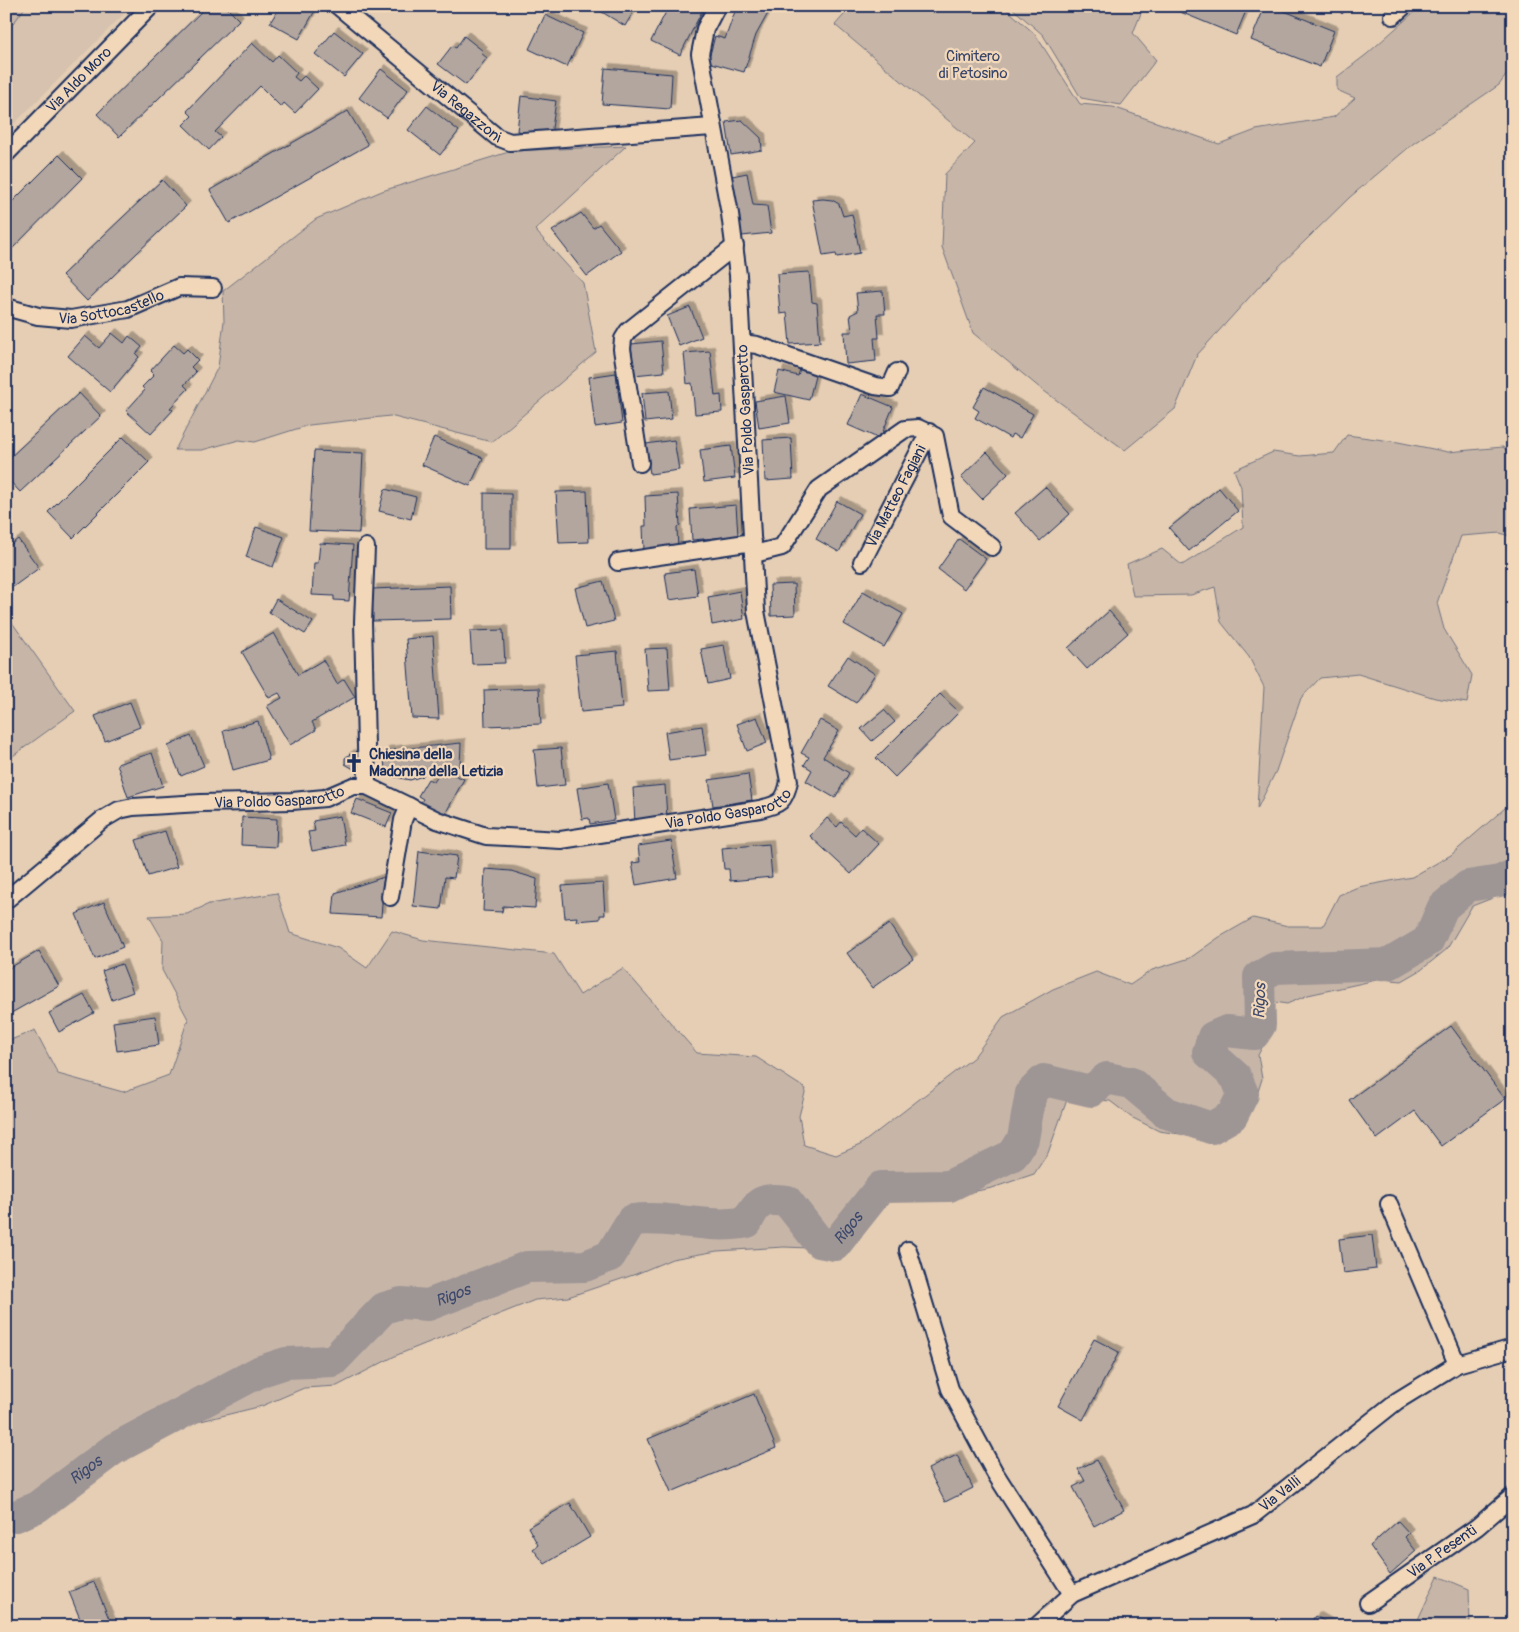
<svg xmlns="http://www.w3.org/2000/svg" width="1519" height="1632" font-family="Pangolin,sans-serif">
<defs>
<filter id="shadow"><feDropShadow dx="4.5" dy="-4.5" stdDeviation="0" flood-color="#0004"/></filter>
</defs>
<rect width="100%" height="100%" fill="#e5ceb4"/>
<filter id="ink" filterUnits="userSpaceOnUse"><feTurbulence type="fractalNoise" baseFrequency=".02" numOctaves="2"/><feDisplacementMap in="SourceGraphic" scale="10" xChannelSelector="R" yChannelSelector="G"/><feConvolveMatrix kernelMatrix="1 2 1 2 8 2 1 2 1" color-interpolation-filters="sRGB"/></filter>
<g filter="url(#ink)">
<path fill="#d6c2ae" d="M6,6H132L6,132Z"/>
<g fill="#c7b6a7" stroke="#717282">
<path d="M6,6H26L13,24L6,19Z"/>
<path d="M852,6H1003L1035,34L1080,104L1113,107L1219,144L1256,130L1334,117L1355,98L1337,90V77L1367,54L1421,6H1513V66L1499,85L1414,143L1350,197L1266,279L1197,355L1175,409L1125,450L1040,388L973,333L942,247L945,174L975,143L835,25Z"/>
<path d="M1144,6L1133,33L1156,60L1121,105L1081,98L1043,35L1011,7Z"/>
<path d="M626,146L535,230L583,283L596,352L492,442L390,416L309,425L255,442L239,440L202,450H175L218,367L224,321L223,291L316,219L382,191L512,151Z"/>
<path d="M1347,435L1398,442L1448,452L1503,447L1513,458V537L1500,533L1461,536L1437,603L1444,629L1472,675L1467,703L1435,698L1358,674L1320,678L1301,698L1276,771L1257,809L1264,687L1249,657L1221,622L1215,587L1191,595L1133,596L1127,564L1162,549L1182,565L1243,527L1241,487L1234,470L1273,452L1300,456L1334,453Z"/>
<path d="M6,614L75,711L6,761Z"/>
<path d="M1513,796V890L1472,906L1447,949L1421,970L1402,981L1381,979L1308,995L1287,1004L1275,1002L1273,1015L1266,1024L1267,1038L1258,1055L1262,1079L1254,1104L1208,1138L1159,1131L1131,1117L1110,1101L1068,1097L1048,1153L1034,1174L992,1188L934,1199L879,1201C865,1220 848,1235 835,1254L809,1248L784,1247L717,1251L672,1259L636,1274L568,1297L535,1300L397,1355L337,1386L304,1388L262,1406L197,1422L171,1425L136,1446L108,1469L22,1520L6,1522V1042L35,1030L58,1074L123,1092L169,1075L188,1019L162,970L163,940L149,916L187,914L209,904L277,893L290,933L338,948L367,968L392,931L423,940L554,954L580,995L623,968L697,1053L756,1057L806,1089L799,1116L804,1145L836,1155L860,1145L974,1057L1003,1017L1053,989L1096,972L1130,985L1152,970L1190,958L1218,938L1253,918L1288,926H1323L1339,895L1358,887L1412,877L1451,855L1505,808Z"/>
<path d="M1438,1576L1469,1589L1470,1626H1415Z"/>
</g>
<g fill="none" stroke-linecap="round" stroke-linejoin="round">
<path stroke="#9e9595" stroke-width="32" id="s1" d="M6,1516H16L37,1507L114,1449L261,1371L286,1363L333,1361L384,1308L401,1303L428,1305L527,1267L585,1266L610,1256L632,1220C670,1215 709,1230 747,1222C757,1201 763,1198 787,1201L819,1242L835,1245L881,1187L949,1186L1013,1155L1023,1139L1031,1093L1044,1080L1091,1091L1107,1078L1131,1083L1167,1113L1211,1128L1232,1116L1243,1094L1236,1077L1208,1052L1213,1037L1227,1031L1254,1034L1260,1025L1259,977L1275,968L1389,964L1428,941L1443,907L1468,886L1500,881L1513,875"/>
</g>
<g fill="#b3a69f" stroke="#1b2f5e" filter="url(#shadow)">
<path d="M207,6H225L239,20L119,137L97,114Z"/>
<path d="M280,6L317,7L299,39L270,23Z"/>
<path d="M378,6H395L388,14Z"/>
<path d="M592,6H637L625,26Z"/>
<path d="M669,6L704,7L680,55L651,41Z"/>
<path d="M737,6H772L756,35L744,72L708,62L715,36L725,39Z"/>
<path d="M1166,6H1248L1236,35Z"/>
<path d="M1265,6H1272L1334,31L1320,67L1251,40Z"/>
<path d="M1334,6H1350L1342,14Z"/>
<path d="M545,15L583,33L567,67L529,49Z"/>
<path d="M334,31L363,54L344,77L315,54Z"/>
<path d="M464,36L483,51L481,53L487,58L466,85L438,64L452,46L456,48Z"/>
<path d="M252,43L272,62L278,55L297,73L294,77L299,81L304,76L318,89L295,113L284,103L281,107L260,86L215,132L221,137L209,150L183,125L192,116L187,111Z"/>
<path d="M605,68L672,74L670,109L602,104Z"/>
<path d="M381,69L408,90L387,118L359,98Z"/>
<path d="M521,96L556,101L551,135L517,131Z"/>
<path d="M427,106L459,131L440,155L408,130Z"/>
<path d="M348,111L368,145L229,223L210,190Z"/>
<path d="M742,120L761,138L762,150L731,155L726,122Z"/>
<path d="M59,155L82,178L6,255V208Z"/>
<path d="M747,173L753,205L767,206L771,233L742,236L732,176Z"/>
<path d="M162,180L186,206L87,301L62,275Z"/>
<path d="M823,199L832,200L839,204L843,216L852,214L860,253L837,257L836,254L823,256L812,200Z"/>
<path d="M581,213L593,228L599,224L621,251L587,276L552,231Z"/>
<path d="M809,272L812,302L817,303L820,342L790,344L787,313L780,314L777,274Z"/>
<path d="M883,291L885,314H877L879,338H874L876,361L846,364L844,332H852L850,315L858,311L856,293Z"/>
<path d="M690,307L702,337L679,346L667,316Z"/>
<path d="M112,333L124,343L129,336L142,347L136,354L139,357L110,392L68,356L85,336L99,348Z"/>
<path d="M661,341L664,372L634,375L631,344Z"/>
<path d="M174,345L183,353L187,349L198,360L191,367L196,372L184,385L188,389L170,408L173,410L151,434L126,411L145,390L142,387L154,375L150,371Z"/>
<path d="M710,351L715,396L721,395L722,412L695,414L692,383L687,384L684,353Z"/>
<path d="M800,369L816,372L809,400L774,392L779,371L798,376Z"/>
<path d="M616,373L622,423L595,427L589,377Z"/>
<path d="M984,387L1033,414L1020,438L1012,434L1010,438L975,418L979,411L973,407Z"/>
<path d="M669,391L672,419L645,422L642,393Z"/>
<path d="M79,393L101,416L20,492L6,477V461Z"/>
<path d="M862,394L893,407L880,439L848,425Z"/>
<path d="M786,396L790,423L759,428L755,401Z"/>
<path d="M123,437L149,462L73,538L48,512Z"/>
<path d="M434,437L483,458L470,486L422,465Z"/>
<path d="M791,438L793,479L765,481L763,440Z"/>
<path d="M674,440L679,470L650,474L646,444Z"/>
<path d="M731,446L735,478L704,482L700,450Z"/>
<path d="M314,451L363,453L359,533L309,531Z"/>
<path d="M987,452L1008,474L982,499L961,477Z"/>
<path d="M1045,487L1070,514L1040,541L1015,513Z"/>
<path d="M1219,488L1238,511L1189,551L1169,528Z"/>
<path d="M385,489L416,497L411,519L379,511Z"/>
<path d="M587,491L589,542L559,543L556,492Z"/>
<path d="M484,493L511,494V549H484Z"/>
<path d="M678,494L680,525L677,528L678,549L644,551L643,526H646L645,496Z"/>
<path d="M837,501L860,514L839,552L816,539Z"/>
<path d="M736,505L738,536L692,540L690,509Z"/>
<path d="M256,527L284,537L273,567L246,557Z"/>
<path d="M18,539L39,568L6,592V548Z"/>
<path d="M959,539L986,559L964,589L938,569Z"/>
<path d="M320,543L353,545L349,601L334,600V596L312,595L314,563H318Z"/>
<path d="M694,569L698,596L669,600L665,573Z"/>
<path d="M603,581L614,621L585,628L575,588Z"/>
<path d="M794,584L795,615L771,616L770,585Z"/>
<path d="M450,586L451,619L373,621L372,589Z"/>
<path d="M740,591L744,619L712,625L708,597Z"/>
<path d="M863,591L903,614L884,647L844,624Z"/>
<path d="M276,599L313,622L305,634L269,612Z"/>
<path d="M1109,611L1128,633L1087,669L1068,648Z"/>
<path d="M503,630L505,663L472,664L470,631Z"/>
<path d="M274,633L298,675L323,660L337,684L344,679L355,697L312,722L316,730L290,745L267,706L282,698L279,693L269,698L242,652Z"/>
<path d="M433,636L439,719L412,718L406,639Z"/>
<path d="M724,645L730,679L708,684L701,649Z"/>
<path d="M667,648L670,690L648,691L645,649Z"/>
<path d="M617,651L622,708L581,712L575,655Z"/>
<path d="M848,656L875,674L856,703L828,686Z"/>
<path d="M539,688L541,724L485,726L484,690Z"/>
<path d="M940,694L959,712L895,777L876,758Z"/>
<path d="M130,702L140,727L105,741L95,716Z"/>
<path d="M884,710L895,722L872,741L861,729Z"/>
<path d="M757,717L767,743L747,751L737,724Z"/>
<path d="M820,720L839,731L823,757L849,773L835,798L806,781L812,770L804,765L809,757L801,753Z"/>
<path d="M258,721L269,760L233,770L223,731Z"/>
<path d="M702,726L706,755L669,760L665,732Z"/>
<path d="M191,736L204,766L181,776L168,746Z"/>
<path d="M461,743L460,766L423,769V776L410,780L385,775L384,751Z"/>
<path d="M561,748L565,785L538,788L534,750Z"/>
<path d="M152,753L163,786L128,797L117,764Z"/>
<path d="M350,754L364,758L359,772L345,764V758Z"/>
<path d="M442,770L464,779L443,818L419,806L423,799L418,796L428,779L434,782Z"/>
<path d="M748,774L752,800L713,806L709,780Z"/>
<path d="M608,783L614,820L590,824L589,818L582,819L577,788Z"/>
<path d="M665,785L667,819L635,823L633,788Z"/>
<path d="M357,799L392,813L386,827L351,813Z"/>
<path d="M340,816L345,845L312,851L308,832L315,831L313,821Z"/>
<path d="M242,817L277,819L276,847L241,845Z"/>
<path d="M827,818L837,827L841,822L855,835L861,828L879,844L851,874L810,836Z"/>
<path d="M165,831L177,867L148,876L136,840Z"/>
<path d="M671,841L677,878L636,885L632,863L640,862L638,846Z"/>
<path d="M769,844L772,877L730,881L729,869H724L722,848Z"/>
<path d="M419,851L457,856L454,878L445,877L441,909L413,906Z"/>
<path d="M485,869L511,871L537,879L535,908L503,906L502,912L483,911Z"/>
<path d="M384,877L381,917L333,914L335,893Z"/>
<path d="M603,883L605,915H600V919L576,921L577,917L565,918L562,886Z"/>
<path d="M104,902L123,947L95,959L76,914Z"/>
<path d="M889,924L913,959L872,988L847,953Z"/>
<path d="M39,951L59,986L6,1016V970Z"/>
<path d="M122,964L133,992L112,1000L102,971Z"/>
<path d="M84,995L94,1013L59,1032L49,1013Z"/>
<path d="M155,1016L159,1045L117,1051L113,1022Z"/>
<path d="M1451,1026L1505,1099L1441,1146L1415,1111L1377,1139L1349,1100Z"/>
<path d="M1372,1235L1376,1269L1343,1273L1339,1239Z"/>
<path d="M1094,1339L1119,1352L1083,1420L1058,1406Z"/>
<path d="M754,1394L776,1448L671,1492L648,1439Z"/>
<path d="M957,1455L973,1488L945,1502L928,1469Z"/>
<path d="M1097,1460L1124,1510L1094,1526L1073,1487L1085,1481L1078,1469Z"/>
<path d="M570,1503L590,1537L545,1564L533,1549L538,1545L528,1527Z"/>
<path d="M1398,1521L1409,1533L1405,1537L1416,1551L1390,1574L1370,1546Z"/>
<path d="M94,1582L112,1626H83L69,1592Z"/>
<path d="M1315,1616L1331,1625L1330,1626H1309Z"/>
</g>
<g fill="none" stroke-linecap="round" stroke-linejoin="round">
<g stroke="#1b2f5e" stroke-width="20">
<g id="street">
<path id="s2" d="M338,6L497,137L510,142L712,127"/>
<path d="M1393,16L1404,6"/>
<path id="s3" d="M6,154L151,6"/>
<path id="s4" d="M6,307L38,316L71,319L128,309L179,287L213,288"/>
<path d="M742,343L757,345L875,386L890,388L897,372"/>
<path d="M640,463L622,349L623,339L628,331L735,246"/>
<path d="M366,547L363,622L367,786"/>
<path d="M754,554L782,547L819,489L905,429L918,428L935,436L951,516L992,547"/>
<path d="M618,562L753,542"/>
<path id="s5" d="M862,562L929,432"/>
<path d="M390,897L403,820L409,806"/>
<path id="s6" d="M6,900L102,820L119,810L133,807L201,803L292,801L325,798L353,786H367L437,820L486,836L561,840L760,809C780,804 785,802 789,781L756,611L738,275L730,214L700,54L705,29L717,6"/>
<path d="M1389,1204L1457,1364"/>
<path d="M908,1250L950,1389L995,1473L1072,1594"/>
<path id="s7" d="M1368,1603L1477,1527L1513,1496"/>
<path id="s8" d="M1037,1626L1072,1594L1253,1515L1397,1401L1457,1364L1513,1348"/>
</g>
</g>
<use href="#street" stroke="#f2d8b9" stroke-width="16"/>
</g>
</g>
<defs>
<g id="church-bare" transform="scale(1.5)"><path d="M-1.2-6h2.4v3.5h3.3v2.4h-3.3V6h-2.4V-.1h-3.3v-2.4h3.3Z" fill="#1b2f5e" stroke="#f2d8b9" stroke-width="2.5" paint-order="stroke"/></g>
</defs>
<g fill-rule="evenodd">
<use href="#church-bare" x="354" y="763"/>
</g>
<g text-anchor="middle" dominant-baseline="central" stroke-width="4.5" stroke-linejoin="round" paint-order="stroke">
<g font-size="15" fill="#354369" stroke="#f2d8b9">
<text x="973" y="56">Cimitero<tspan x="973" dy="17">di Petosino</tspan></text>
</g>
<g font-size="15" fill="#1b2f5e" stroke="#f2d8b9">
<text stroke="none"><textPath href="#s3" startOffset="104">Via Aldo Moro</textPath></text>
<text stroke="none"><textPath href="#s2" startOffset="166">Via Regazzoni</textPath></text>
<text stroke="none"><textPath href="#s4" startOffset="108">Via Sottocastello</textPath></text>
<text transform="translate(746 410) rotate(-93)">Via Poldo Gasparotto</text>
<text stroke="none"><textPath href="#s5" startOffset="74">Via Matteo Fagiani</textPath></text>
<text stroke="none"><textPath href="#s6" startOffset="306">Via Poldo Gasparotto</textPath></text>
<text stroke="none"><textPath href="#s6" startOffset="771">Via Poldo Gasparotto</textPath></text>
<text stroke="none"><textPath href="#s8" startOffset="279">Via Valli</textPath></text>
<text stroke="none"><textPath href="#s7" startOffset="90">Via P. Pesenti</textPath></text>
</g>
<g font-size="15" font-weight="bold" fill="#1b2f5e" stroke="#f2d8b9" text-anchor="start">
<text x="369" y="754">Chiesina della<tspan x="369" dy="17">Madonna della Letizia</tspan></text>
</g>
<g font-size="16" font-style="italic" fill="#3c486c" stroke="#f2d8b9">
<text transform="translate(1260 1001) rotate(-88)">Rigos</text>
<text stroke="none"><textPath href="#s1" startOffset="976">Rigos</textPath></text>
<text stroke="none"><textPath href="#s1" startOffset="514">Rigos</textPath></text>
<text stroke="none"><textPath href="#s1" startOffset="94">Rigos</textPath></text>
</g>
</g>
<rect width="1519" height="1632" fill="none" stroke="#f2d8b9" stroke-width="25"/>
<rect x="12" y="12" width="1494" height="1607" fill="none" stroke="#1b2f5e" stroke-width="2" filter="url(#ink)"/>
</svg>
